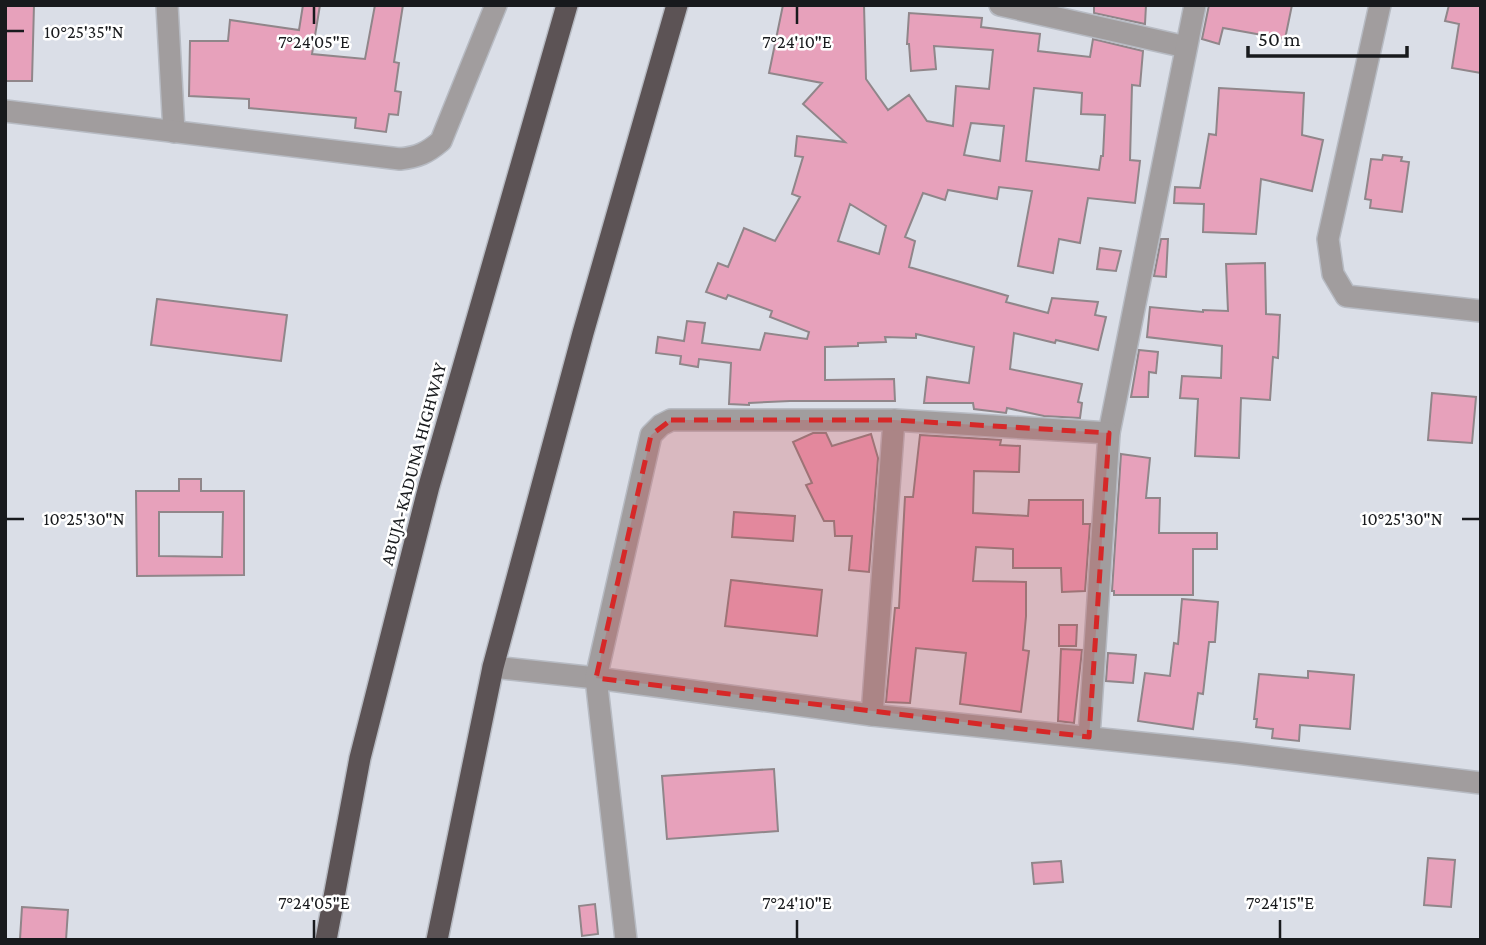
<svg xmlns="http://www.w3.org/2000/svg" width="1486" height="945" font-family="'Crimson Pro',serif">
<rect width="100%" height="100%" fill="#dadee7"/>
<g fill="#e7a1bb" stroke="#90868a" stroke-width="2" fill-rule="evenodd">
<path d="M5,5H34L32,81H5Z"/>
<path d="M303,5H320L312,54L365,59L375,5H403L394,62L399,63L395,91L401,92L398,115L389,114L386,132L355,128L356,118L249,108V99L189,96L190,41H228L230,20L299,30Z"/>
<path d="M783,5H864L866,79L888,110L909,95L927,121L953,126L956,86L989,89L993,50L934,46L936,69L911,71L909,44H907L909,13L982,18L981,27L1040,34L1038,51L1090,57L1093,39L1143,51L1140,86L1132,85L1130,160L1140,161L1135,203L1088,198L1080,243L1059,239L1053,273L1018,266L1032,191L999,187L997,199L948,190L945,200L923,193L905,237L915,241L909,267L1008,296L1006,302L1048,313L1052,298L1098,302L1095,315L1106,317L1098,350L1056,340L1055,343L1014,333L1010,369L1082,384L1078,402L1082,403L1080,418L1044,416L1007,408L1006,413L974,409L973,403H924L927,377L969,383L974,347L916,334V338L885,337L886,342L858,343V346L825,347V380L894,379L895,401H790L749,403V405L729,404L731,363L699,359L698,367L680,364L681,356L656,353L658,337L684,341L687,321L705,323L702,343L760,350L765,333L807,339L809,332L770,317L772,311L728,295L726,299L706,292L718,263L728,267L744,228L775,241L800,197L792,194L803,157L795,156L797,136L845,142L803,104L822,83L769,73ZM1034,88L1082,93L1081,114L1105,115L1103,156H1101L1099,170L1026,161ZM971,123L1004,126L1000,161L964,155ZM850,204L886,226L879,254L838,241Z"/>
<path d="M1094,5H1146L1145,24L1094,13Z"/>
<path d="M1209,5H1292L1285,39L1223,28L1219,44L1202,39Z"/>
<path d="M1449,5H1481V73L1452,68L1459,24L1445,21Z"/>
<path d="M1219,88L1304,93L1302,135L1323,140L1312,191L1261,179L1256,234L1203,232L1204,204L1174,203L1175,187L1200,188L1209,134L1216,135Z"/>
<path d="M1383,155L1402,157L1401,161L1409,162L1402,212L1370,208L1371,200L1365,199L1371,159L1382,160Z"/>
<path d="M1161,239H1168L1166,277L1154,276Z"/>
<path d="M1100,248L1121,251L1116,271L1097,269Z"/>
<path d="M1265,263L1266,314L1280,315L1278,358L1273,357L1270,400L1241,398L1239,458L1195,456L1198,399L1180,398L1182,376L1221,378L1222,346L1147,337L1150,307L1203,312V310L1228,311L1226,264Z"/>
<path d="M157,299L287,315L281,361L151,345Z"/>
<path d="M1139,350L1158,352L1156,373L1149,372L1148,397H1131Z"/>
<path d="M1432,393L1476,397L1472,443L1428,440Z"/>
<path d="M813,433H826L832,446L871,434L878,458L869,572L849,570L852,536H835L834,521H824L806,485L812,483L793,442Z"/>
<path d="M920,435L1001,440L1000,445L1020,446L1019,472L974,471L973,513L1028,516L1029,500H1083V524H1090L1085,591L1062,592L1061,568H1013V549L976,547L973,581L1026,582V616L1023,650L1029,651L1021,712L960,704L966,653L916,648L910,703L886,702L895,608H899L905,497H913Z"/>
<path d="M1121,454L1150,458L1146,498H1160L1159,533H1217V549H1193V595H1114V591H1112Z"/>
<path d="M179,479H201V491H244V575L137,576L136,491H179ZM159,512H223L222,557L159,556Z"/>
<path d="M734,512L795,516L793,541L732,537Z"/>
<path d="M731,580L822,590L817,636L725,626Z"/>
<path d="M1182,599L1218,602L1215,642H1209L1203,694L1198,693L1193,729L1138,721L1145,673L1170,676L1174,643L1178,644Z"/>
<path d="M1059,625H1077L1076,646H1059Z"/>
<path d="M1061,649L1082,650L1074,723L1058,721Z"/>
<path d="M1108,653L1136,655L1133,683L1106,681Z"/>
<path d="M1308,671L1354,675L1350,729L1300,725L1299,741L1272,738L1273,729L1256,727L1257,719H1254L1259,674L1308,678Z"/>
<path d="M774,769L778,831L667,839L662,776Z"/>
<path d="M1428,858L1455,860L1451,907L1424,905Z"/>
<path d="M1061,861L1063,882L1034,884L1032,863Z"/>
<path d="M595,904L598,934L582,936L579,906Z"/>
<path d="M22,907L68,910L66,940L20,939Z"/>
</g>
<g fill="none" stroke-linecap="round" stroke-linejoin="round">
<g stroke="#b7bbc3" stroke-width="24">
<g id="minor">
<path d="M167,5L174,132"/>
<path d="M1000,5L1186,47"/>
<path d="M1380,5L1328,239L1333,274L1346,296L1481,311"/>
<path d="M5,111L400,159C418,157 427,153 441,141L496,5"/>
<path d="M493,667L596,678L872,715L1237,753L1481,783"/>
<path d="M872,715L894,420"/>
<path d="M1089,737L1109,433L1195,5"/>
<path d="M626,940L596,678L651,435L661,425L671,420H894L1109,433"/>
</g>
</g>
<g stroke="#b7bbc3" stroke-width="24">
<g id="highway">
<path d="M326,940L360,758L429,486L567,5"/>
<path d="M437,940L493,667L583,333L677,5"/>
</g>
</g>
<use href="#minor" stroke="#a19d9e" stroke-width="21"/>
<use href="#highway" stroke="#5c5355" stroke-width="21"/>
</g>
<path fill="#d62828" fill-opacity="0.2" stroke="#d62828" stroke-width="5" stroke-dasharray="14 9" stroke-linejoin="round" d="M671,420H894L1109,433L1089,737L596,678L651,435Z"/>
<path fill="none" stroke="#181a1d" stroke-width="2.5" d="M314,7V24M797,7V24M7,31H24M7,519H24M1462,519H1479M314,920V938M797,920V938M1280,920V938"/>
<g text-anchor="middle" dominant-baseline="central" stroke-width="5" stroke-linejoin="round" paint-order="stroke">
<g font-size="19" fill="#181a1d" stroke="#fff">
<text transform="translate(413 464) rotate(-75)">ABUJA-KADUNA HIGHWAY</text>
</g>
</g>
<g font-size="18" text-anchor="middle" fill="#181a1d" stroke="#fff" stroke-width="5" stroke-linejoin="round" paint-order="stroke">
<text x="84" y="38">10°25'35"N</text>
<text x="314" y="48">7°24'05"E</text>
<text x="797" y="48">7°24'10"E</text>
<text x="84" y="525">10°25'30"N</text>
<text x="1402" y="525">10°25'30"N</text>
<text x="314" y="909">7°24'05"E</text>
<text x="797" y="909">7°24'10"E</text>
<text x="1280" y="909">7°24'15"E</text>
</g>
<rect width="1486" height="945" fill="none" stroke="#181a1d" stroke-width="14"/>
<path d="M1248 46v10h159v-10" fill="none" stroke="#181a1d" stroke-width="3.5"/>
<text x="1258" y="46" font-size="21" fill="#181a1d" stroke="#ffffff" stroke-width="5" paint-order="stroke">50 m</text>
</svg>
